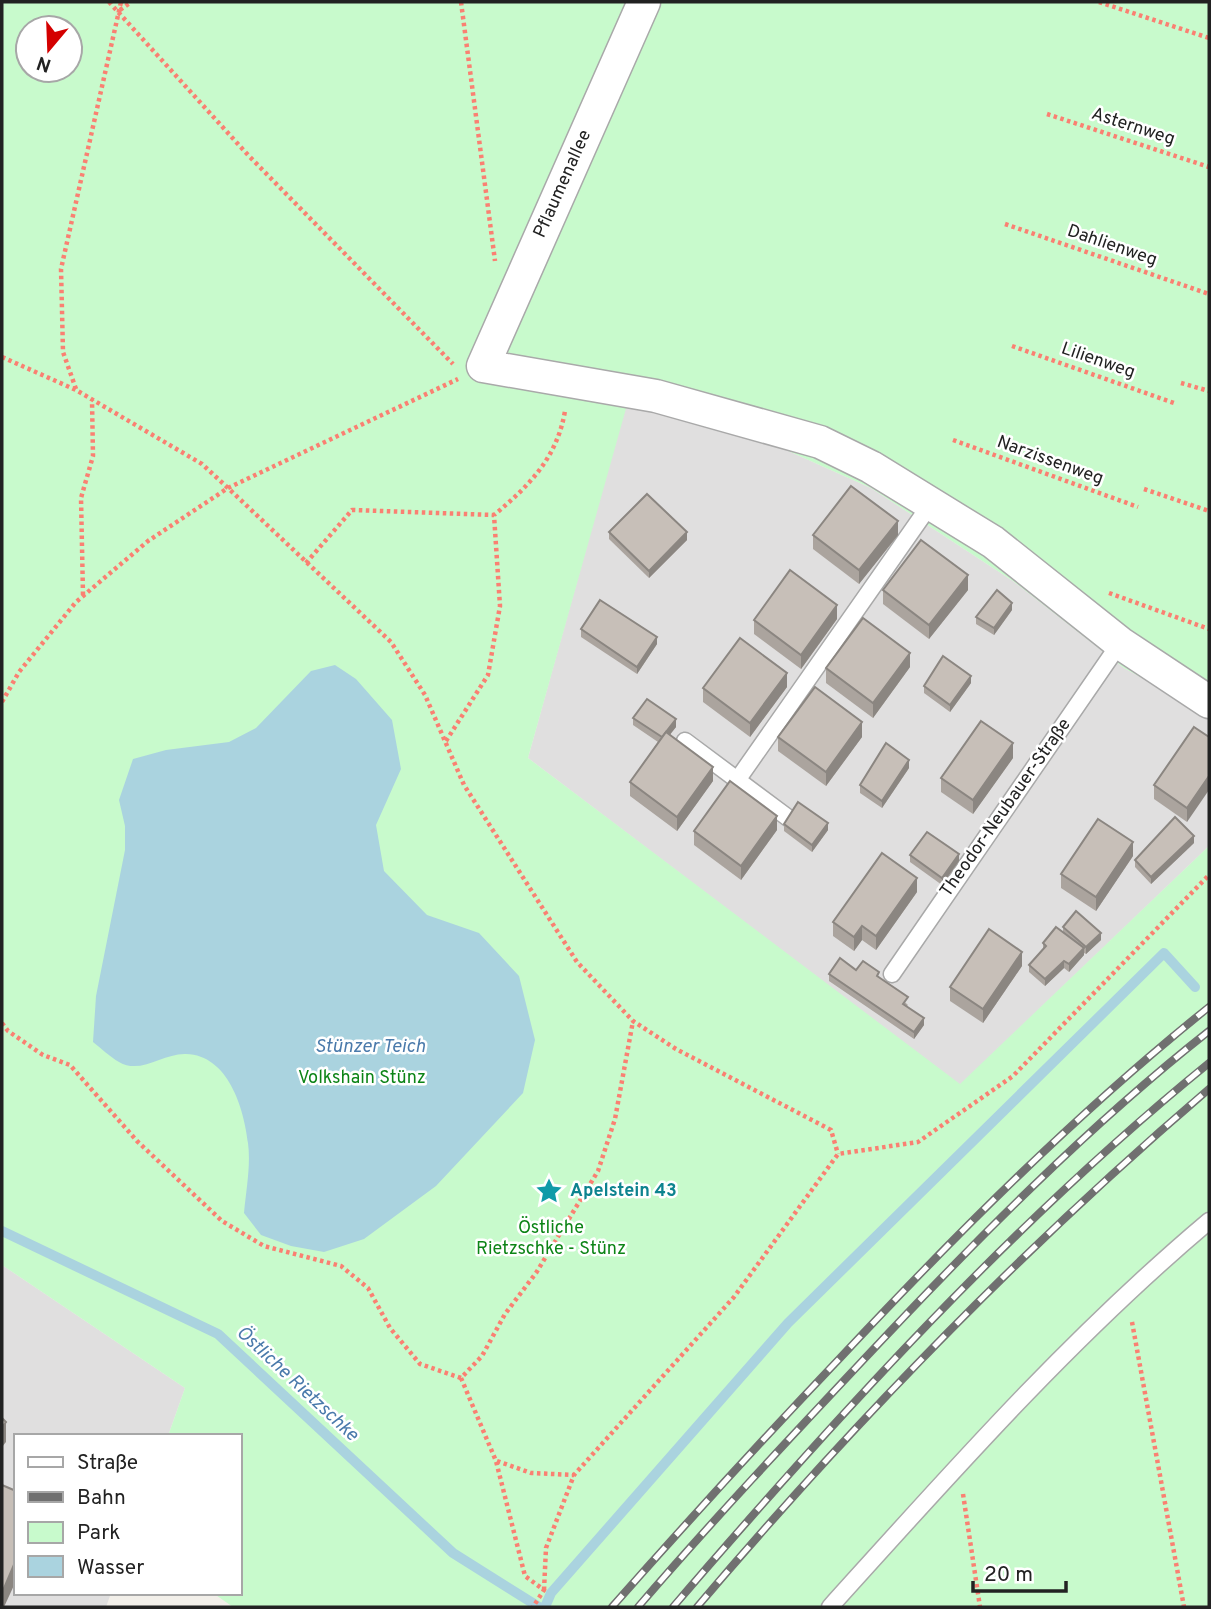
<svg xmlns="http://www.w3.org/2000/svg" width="1211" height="1609" font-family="Overpass,sans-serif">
<rect width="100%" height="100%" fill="#f2efe9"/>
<g fill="#e0dfdf">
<path d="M626,405L775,445L871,488L1013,581L1124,668L1209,715V846L960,1085L528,758Z"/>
<path d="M2,1265L185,1388L168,1436H16V1593H111L106,1607H2Z"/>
</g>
<path fill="#c8facc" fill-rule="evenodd" d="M2,2H1209V715L1124,668L1013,581L871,488L775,445L627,405L528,758L960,1084L1209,846V1607H233L213,1593H240V1436H168L185,1388L2,1265ZM28,28H70V70H28Z"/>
<path fill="#aad3df" d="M335,665L356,679L392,720L401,769L376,825L384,871L427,915L479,933L519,976L535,1040L523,1093L436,1186L364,1239L324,1252L291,1246L261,1235L244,1213C246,1191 251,1165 248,1143C244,1108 228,1055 186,1054C163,1053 141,1075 119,1062C110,1057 101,1048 93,1042L96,996L125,850V826L119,800L133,759L166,750L229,742L256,728L311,671Z"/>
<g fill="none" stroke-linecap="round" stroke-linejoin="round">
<g stroke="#aad3df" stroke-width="10">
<path d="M2,1231L218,1334L453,1553L539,1607"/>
<path d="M545,1607L551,1593L788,1323L1164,953L1195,987"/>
</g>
<g stroke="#a9a9a9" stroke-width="19">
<g id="service">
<path d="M685,741L791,820"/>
<path d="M738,779L930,505"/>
<path d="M892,974L1120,643"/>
<path d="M830,1607C951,1473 1071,1337 1209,1221"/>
</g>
</g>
<g stroke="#a9a9a9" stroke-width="35">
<path id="minor" d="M644,2L483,366L656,396L820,442L871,467L993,542L1120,643L1209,702"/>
</g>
<g stroke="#fa8072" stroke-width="4.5" stroke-dasharray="3.5 3.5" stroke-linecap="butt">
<path d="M109,2L248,155L453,364"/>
<path d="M461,2L495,261"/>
<path d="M1099,2L1209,38"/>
<path d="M120,10L131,2"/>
<path d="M1047,114L1209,167"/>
<path d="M1005,224L1209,294"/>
<path d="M1012,346L1174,403"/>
<path d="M2,357L76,390L202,464L228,488L391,642L425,695L464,785L577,962L633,1021L676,1049L831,1130L838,1154"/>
<path d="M1181,383L1209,391"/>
<path d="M76,389L63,352L61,269L121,2"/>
<path d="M953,440L1138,507"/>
<path d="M1144,489L1209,511"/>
<path d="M306,563L352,510L494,515"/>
<path d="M1109,593L1209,629"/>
<path d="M83,595L81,498L93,456L92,400"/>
<path d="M2,702L19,672L76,602L148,541L228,488L458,379"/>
<path d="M446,741L488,675L500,606L494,515C529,486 557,458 565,411"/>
<path d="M2,1023L8,1031L43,1055L70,1065L137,1141L222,1221L264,1246L341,1266L368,1288L390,1328L420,1364L461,1378L482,1356L505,1314L536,1273L598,1171L615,1119L633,1021"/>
<path d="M1132,1322L1184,1607"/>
<path d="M461,1378L496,1461L525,1576L544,1590L533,1607"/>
<path d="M497,1461L531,1473L574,1475"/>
<path d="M963,1494L980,1607"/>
<path d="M544,1590L546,1548L574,1475L734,1297L838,1154L918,1142L1013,1076L1209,875"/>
</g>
<use href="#service" stroke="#fff" stroke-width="16"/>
<use href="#minor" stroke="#fff" stroke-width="32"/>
<g stroke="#707070" stroke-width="8">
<g id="rail">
<path d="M612,1607C687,1522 763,1439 841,1357C957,1233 1077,1113 1209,1007"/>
<path d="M638,1607C712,1521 789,1439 867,1356C974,1242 1086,1128 1209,1031"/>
<path d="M673,1607C837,1416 1013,1222 1209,1063"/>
<path d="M697,1607C854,1422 1024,1247 1209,1089"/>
</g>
</g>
<use href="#rail" stroke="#fff" stroke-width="5" stroke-dasharray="16" stroke-linecap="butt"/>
</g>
<g fill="#aba49e">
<path d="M609,532L687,540L649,578L609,539Z"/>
<path d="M813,535H898L859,584L813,549Z"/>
<path d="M883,590H968L929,639L883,604Z"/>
<path d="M1012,610L994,635L976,624V617Z"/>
<path d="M837,619L801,669L754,634V620Z"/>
<path d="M581,629L657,644L637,674L581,637Z"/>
<path d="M910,667L873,718L826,683V668Z"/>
<path d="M971,683L950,712L924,693V686Z"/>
<path d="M787,687L750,737L703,702V688Z"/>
<path d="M633,718L676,727L670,734L713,781L677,831L630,796V782L658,742L633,725Z"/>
<path d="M1207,736L1187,822L1154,799V785Z"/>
<path d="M778,737H862L826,786L778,751Z"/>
<path d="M1013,758L973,814L941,792V778Z"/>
<path d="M909,768L882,808L860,793V785Z"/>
<path d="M784,824L828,830L812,852L784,831Z"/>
<path d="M777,830L741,880L694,845V831Z"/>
<path d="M1194,843L1151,884L1135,867V860Z"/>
<path d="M910,855L959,861L942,885L910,862Z"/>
<path d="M1133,856L1096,911L1061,888V874Z"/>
<path d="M917,892L876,950L862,940L854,951L833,936V922Z"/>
<path d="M1063,927L1101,940L1086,954L1084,953V955L1069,972L1064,968L1045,986L1029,972V965L1043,949V943L1063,932Z"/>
<path d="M1022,966L983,1023L950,1001V987Z"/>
<path d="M856,970L879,978L908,1005L907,1006L924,1025L914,1039L829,981V974Z"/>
</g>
<g fill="#8b8681">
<path d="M898,521V535L859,584V570Z"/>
<path d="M687,532V540L649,578V571Z"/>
<path d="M968,575V590L929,639V625Z"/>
<path d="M1012,603V610L994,635V628Z"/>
<path d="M837,605V619L801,669V655Z"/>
<path d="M657,637V644L637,674V667Z"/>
<path d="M910,653V667L873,718V703Z"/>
<path d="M787,673V687L750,737V723Z"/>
<path d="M971,676V683L950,712V705Z"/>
<path d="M676,719V727L662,745V737Z"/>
<path d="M862,722V737L826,786V772Z"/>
<path d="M1013,743V758L973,814V800Z"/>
<path d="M909,760V768L882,808V801Z"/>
<path d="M713,767V781L677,831V817Z"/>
<path d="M1209,776V790L1187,822V808Z"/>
<path d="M777,816V830L741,880V866Z"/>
<path d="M828,823V830L812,852V845Z"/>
<path d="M1194,836V843L1151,884V877Z"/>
<path d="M1133,842V856L1096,911V897Z"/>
<path d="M959,854V861L942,885V878Z"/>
<path d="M917,878V892L876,950V936Z"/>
<path d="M862,926V940L854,951V937Z"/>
<path d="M1101,933V940L1086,954V947Z"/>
<path d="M1084,948V955L1069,972V964Z"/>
<path d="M1022,952V966L983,1023V1009Z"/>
<path d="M1064,961V968L1045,986V979Z"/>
<path d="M924,1018V1025L914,1039V1032Z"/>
<path d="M6,1422V1442L2,1447V1427Z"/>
<path d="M16,1560V1581L4,1607H2V1593Z"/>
</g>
<g fill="#c7bfb8" stroke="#8b8681" stroke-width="2">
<path d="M851,486L898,521L859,570L813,535Z"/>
<path d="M647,494L687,532L649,571L609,532Z"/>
<path d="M921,540L968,575L929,625L883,590Z"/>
<path d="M790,570L837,605L801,655L754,620Z"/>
<path d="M997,590L1012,603L994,628L976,617Z"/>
<path d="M600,600L657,637L637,667L581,629Z"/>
<path d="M863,618L910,653L873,703L826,668Z"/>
<path d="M740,638L787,673L750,723L703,688Z"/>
<path d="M943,656L971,676L950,705L924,686Z"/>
<path d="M815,687L862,722L826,772L778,737Z"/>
<path d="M647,699L676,719L662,737L633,718Z"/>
<path d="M981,721L1013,743L973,800L941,778Z"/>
<path d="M1194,727L1209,737V776L1187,808L1154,785Z"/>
<path d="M666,732L713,767L677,817L630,782Z"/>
<path d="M886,743L909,760L882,801L860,785Z"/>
<path d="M730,781L777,816L741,866L694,831Z"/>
<path d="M798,802L828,823L812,845L784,824Z"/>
<path d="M1175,817L1194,836L1151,877L1135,860Z"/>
<path d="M1098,819L1133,842L1096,897L1061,874Z"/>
<path d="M927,832L959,854L942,878L910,855Z"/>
<path d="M882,853L917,878L876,936L862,926L854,937L833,922Z"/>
<path d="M1076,911L1101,933L1086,947L1063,927Z"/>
<path d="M1056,927L1084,948L1069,964L1064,961L1045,979L1029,965L1046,946L1043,943Z"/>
<path d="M989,929L1022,952L983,1009L950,987Z"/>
<path d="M840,958L856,970L863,961L879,972L877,976L908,997L903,1004L924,1018L914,1032L829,974Z"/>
<path d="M2,1418L6,1422L2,1427Z"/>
<path d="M2,1485L16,1491V1560L2,1593Z"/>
</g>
<defs>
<g id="sight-bare" transform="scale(2.1)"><path d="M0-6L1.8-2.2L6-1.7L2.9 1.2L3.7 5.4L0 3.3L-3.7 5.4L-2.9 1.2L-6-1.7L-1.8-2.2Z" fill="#0f9aa8" stroke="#fff" stroke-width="2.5" paint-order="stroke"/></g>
</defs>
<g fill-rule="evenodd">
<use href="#sight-bare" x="549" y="1191"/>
</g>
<g text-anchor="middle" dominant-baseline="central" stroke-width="5" stroke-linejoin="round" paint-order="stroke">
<g font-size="18" fill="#222" stroke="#fff">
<text transform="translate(1133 127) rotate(18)">Asternweg</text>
<text transform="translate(563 184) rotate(-66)">Pflaumenallee</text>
<text transform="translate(1112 246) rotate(19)">Dahlienweg</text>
<text transform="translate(1098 361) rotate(19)">Lilienweg</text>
<text transform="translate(1050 461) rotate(20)">Narzissenweg</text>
<text transform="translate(1006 808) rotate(-55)">Theodor-Neubauer-Straße</text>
</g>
<g font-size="18" fill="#0c8416" stroke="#fff">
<text x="362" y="1078">Volkshain Stünz</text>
<text x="551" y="1228">Östliche<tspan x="551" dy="21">Rietzschke - Stünz</tspan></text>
</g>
<g font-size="18" font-weight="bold" fill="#0d838f" stroke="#fff" text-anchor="start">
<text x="570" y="1191">Apelstein 43</text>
</g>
<g font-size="19" font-style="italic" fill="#4a7aab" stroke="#fff">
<text x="370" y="1047">Stünzer Teich</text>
<text transform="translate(297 1384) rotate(43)">Östliche Rietzschke</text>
</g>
</g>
<rect width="1211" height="1609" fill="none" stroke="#222222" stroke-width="7"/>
<rect x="14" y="1434" width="228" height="161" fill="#ffffff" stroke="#a7a7a7" stroke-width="2"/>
<rect x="28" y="1457" width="35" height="10" fill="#ffffff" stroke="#a7a7a7" stroke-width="2"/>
<text x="77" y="1469" font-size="21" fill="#222222">Straße</text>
<rect x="28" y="1492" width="35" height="10" fill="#707070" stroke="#a7a7a7" stroke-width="2"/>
<text x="77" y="1504" font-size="21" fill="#222222">Bahn</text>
<rect x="28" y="1522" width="35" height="21" fill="#c8facc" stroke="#a7a7a7" stroke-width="2"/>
<text x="77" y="1539" font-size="21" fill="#222222">Park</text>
<rect x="28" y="1556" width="35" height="21" fill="#aad3df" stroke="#a7a7a7" stroke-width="2"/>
<text x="77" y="1574" font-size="21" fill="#222222">Wasser</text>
<g transform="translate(49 49) rotate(199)"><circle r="33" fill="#ffffff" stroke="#a7a7a7" stroke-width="2"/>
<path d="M0-5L12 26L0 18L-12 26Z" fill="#d40000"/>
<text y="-10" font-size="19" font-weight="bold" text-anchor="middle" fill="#222222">N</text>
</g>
<path d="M973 1581v10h93v-10" fill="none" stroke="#222222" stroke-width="3.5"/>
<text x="984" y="1581" font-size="21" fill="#222222" stroke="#ffffff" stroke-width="5" paint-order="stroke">20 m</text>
</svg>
